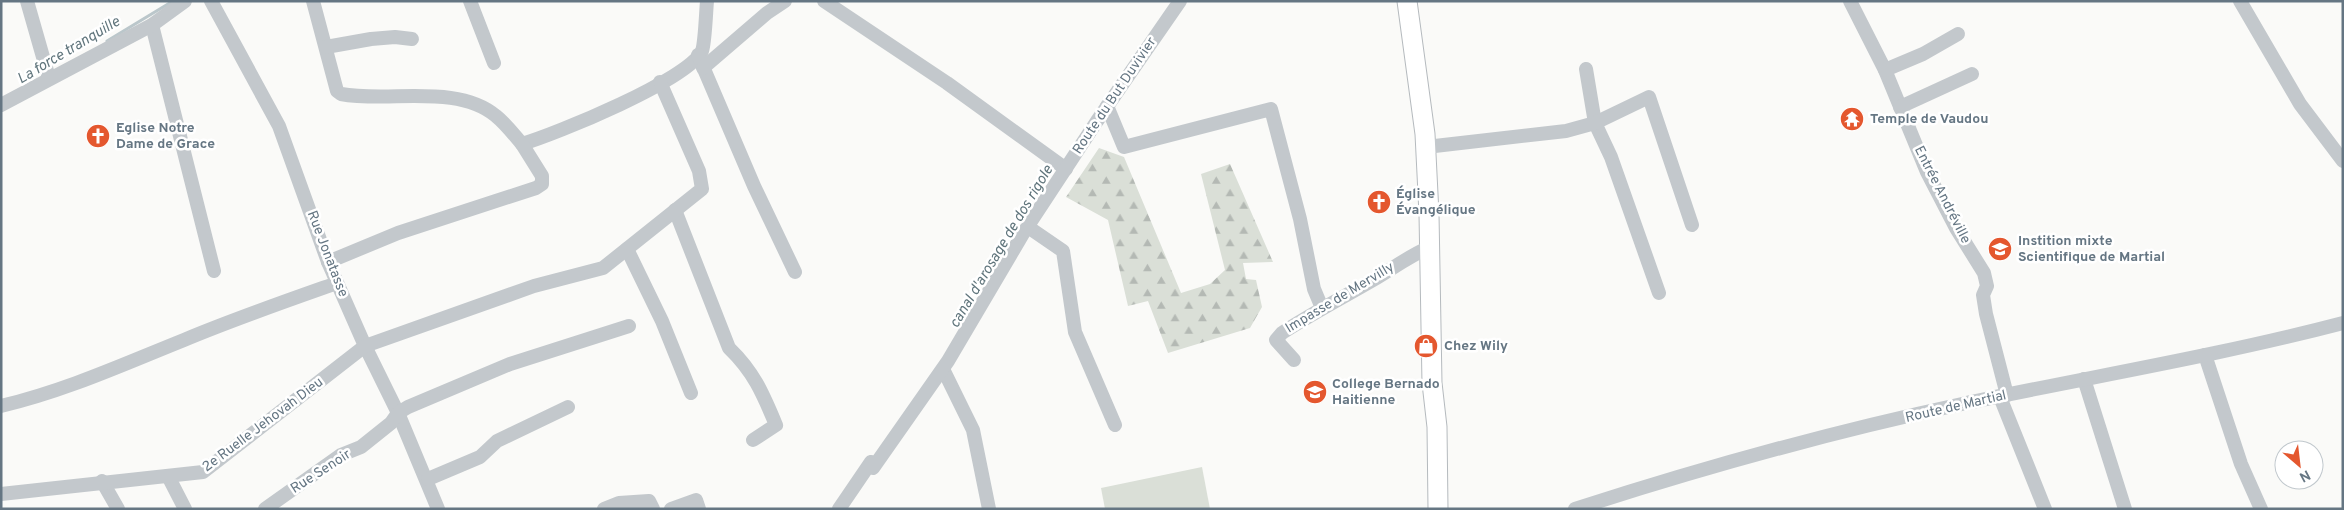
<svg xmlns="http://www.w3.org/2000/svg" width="2344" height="510" font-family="Overpass,sans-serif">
<defs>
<pattern id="forest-firs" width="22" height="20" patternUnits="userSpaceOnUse" patternTransform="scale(1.25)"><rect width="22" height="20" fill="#dadfd7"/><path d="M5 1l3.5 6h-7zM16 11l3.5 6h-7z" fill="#b4b9b4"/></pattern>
</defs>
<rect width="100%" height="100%" fill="#fafaf8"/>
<path fill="url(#forest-firs)" d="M1099,148L1124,157L1181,293L1210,284L1225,270L1201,174L1230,164L1273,262L1243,263L1246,279L1256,280L1262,307L1250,328L1168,353L1148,301L1128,306L1108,220L1066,197Z"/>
<path fill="#dadfd7" d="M1202,467L1210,509H1105L1101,488Z"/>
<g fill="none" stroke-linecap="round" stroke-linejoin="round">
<path stroke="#bbc7cb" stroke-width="3" d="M107,41L173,1"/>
<g stroke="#b5babe" stroke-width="21">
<path id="major" d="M1407,1L1425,134L1429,214L1432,383L1437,427L1438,509"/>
</g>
<g stroke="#c3c8cc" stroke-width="14">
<path d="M27,1L49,78"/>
<path d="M211,1L279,126L328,262L365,346L398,413L438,509"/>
<path d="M313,1L337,91L341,94C388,103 457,83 496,116C506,124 514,135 522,144C556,134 688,80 702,51C705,43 706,12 707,1"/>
<path d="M470,1L494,63"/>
<path d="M824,1L947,83L1066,169"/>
<path d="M1850,1L1885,70L1927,172L1956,228L1984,273L1987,286L1983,295L1986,314L2007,395"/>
<path d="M2240,1L2300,104L2343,161"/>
<path d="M152,25L214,271"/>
<path d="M326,47L371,39L395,37L412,39"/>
<path d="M698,55L754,186L795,272"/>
<path d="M703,68L767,13L785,1"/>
<path d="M1586,69L1595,123L1611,157L1659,293"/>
<path d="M1885,70L1923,54L1958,34"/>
<path d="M1,105L152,25L185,1"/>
<path d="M1107,106L1124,147L1271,109L1300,219L1314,289L1322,308"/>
<path d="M1900,107L1972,74"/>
<path d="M1426,147L1566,131L1595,123L1649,97L1692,225"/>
<path d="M675,210L729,348C754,372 763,394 776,425L753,440"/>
<path d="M1028,227L1063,251L1075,332L1115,425"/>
<path d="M627,249L662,321L691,393"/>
<path d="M328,262L398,233L536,188L542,184V176L522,144"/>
<path d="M2205,355L2241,464L2261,509"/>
<path d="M1294,360L1276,340L1282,333C1311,314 1342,298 1373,280C1392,269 1409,256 1430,247"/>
<path d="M943,369L973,430L989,509"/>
<path d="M2084,379L2125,509"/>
<path d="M2000,397L2045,509"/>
<path d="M1,406C65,391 124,364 184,340C234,319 286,301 337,283"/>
<path d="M168,476L185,509"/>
<path d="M428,479L480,457L497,441L568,407"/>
<path d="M102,481L118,509"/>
<path d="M1,494L203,472L365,346L534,286L603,268L702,189L699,171L660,82"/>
<path d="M265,509L341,455L361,447L391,423L398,413L408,407L510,364L629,326"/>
<path d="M604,509L619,503L649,501L653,509"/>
<path d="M671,509L696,500L699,509"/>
<path d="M839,509L871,462L873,468L948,361L1024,232L1097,121L1180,1"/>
<path d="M1575,509C1702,468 1831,432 1962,404C2089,377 2217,356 2343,323"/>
</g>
<use href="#major" stroke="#fff" stroke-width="19"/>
</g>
<defs>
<g id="temple-disc" transform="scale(1.25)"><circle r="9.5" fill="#e4572e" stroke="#fff"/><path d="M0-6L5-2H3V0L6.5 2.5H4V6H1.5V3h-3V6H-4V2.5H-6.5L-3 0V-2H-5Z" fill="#fff"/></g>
<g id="church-disc" transform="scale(1.25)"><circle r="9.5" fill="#e4572e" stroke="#fff"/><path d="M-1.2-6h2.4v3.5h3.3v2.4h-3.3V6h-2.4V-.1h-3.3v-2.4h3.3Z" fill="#fff"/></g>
<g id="school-disc" transform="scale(1.25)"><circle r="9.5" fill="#e4572e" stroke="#fff"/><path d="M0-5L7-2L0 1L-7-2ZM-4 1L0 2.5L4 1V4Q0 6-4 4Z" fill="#fff"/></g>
<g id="shop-disc" transform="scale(1.25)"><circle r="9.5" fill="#e4572e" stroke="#fff"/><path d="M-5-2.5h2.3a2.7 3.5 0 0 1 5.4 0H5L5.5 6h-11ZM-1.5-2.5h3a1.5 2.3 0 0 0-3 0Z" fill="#fff"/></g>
</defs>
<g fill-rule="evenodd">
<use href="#temple-disc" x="1852" y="119"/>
<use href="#church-disc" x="98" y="136"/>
<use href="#church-disc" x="1379" y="202"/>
<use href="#school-disc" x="2000" y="249"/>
<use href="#shop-disc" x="1426" y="346"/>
<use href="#school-disc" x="1315" y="392"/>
</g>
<g text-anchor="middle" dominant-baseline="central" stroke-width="5" stroke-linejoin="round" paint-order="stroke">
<g font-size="14" fill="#657683" stroke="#fff">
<text transform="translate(1115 96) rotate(-56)">Route du But Duvivier</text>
<text transform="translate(1942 195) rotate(63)">Entrée Andréville</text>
<text transform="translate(327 254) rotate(69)">Rue Jonatasse</text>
<text transform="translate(1340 298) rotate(-31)">Impasse de Mervilly</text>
<text transform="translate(1956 407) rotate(-13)">Route de Martial</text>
<text transform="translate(263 425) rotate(-37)">2e Ruelle Jehovah Dieu</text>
<text transform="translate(321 472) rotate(-33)">Rue Senoir</text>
</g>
<g font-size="14" font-weight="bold" fill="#657683" stroke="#fff" text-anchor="start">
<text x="1870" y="119">Temple de Vaudou</text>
<text x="116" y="128">Eglise Notre<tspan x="116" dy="16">Dame de Grace</tspan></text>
<text x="1396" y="194">Église<tspan x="1396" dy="16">Évangélique</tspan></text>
<text x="2018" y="241">Instition mixte<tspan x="2018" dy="16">Scientifique de Martial</tspan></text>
<text x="1444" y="346">Chez Wily</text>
<text x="1332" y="384">College Bernado<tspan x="1332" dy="16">Haitienne</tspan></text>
</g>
<g font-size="15" font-style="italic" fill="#60757c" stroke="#fff">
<text transform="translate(69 51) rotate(-31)">La force tranquille</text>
<text transform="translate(1002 247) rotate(-59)">canal d'arosage de dos rigole</text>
</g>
</g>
<rect width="2344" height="510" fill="none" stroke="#657683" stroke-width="5"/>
<g transform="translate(2299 465) rotate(152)"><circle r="24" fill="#ffffff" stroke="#c1c8cd"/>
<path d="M0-4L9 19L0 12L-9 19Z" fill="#e4572e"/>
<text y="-8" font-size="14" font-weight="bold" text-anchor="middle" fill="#657683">N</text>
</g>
</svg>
